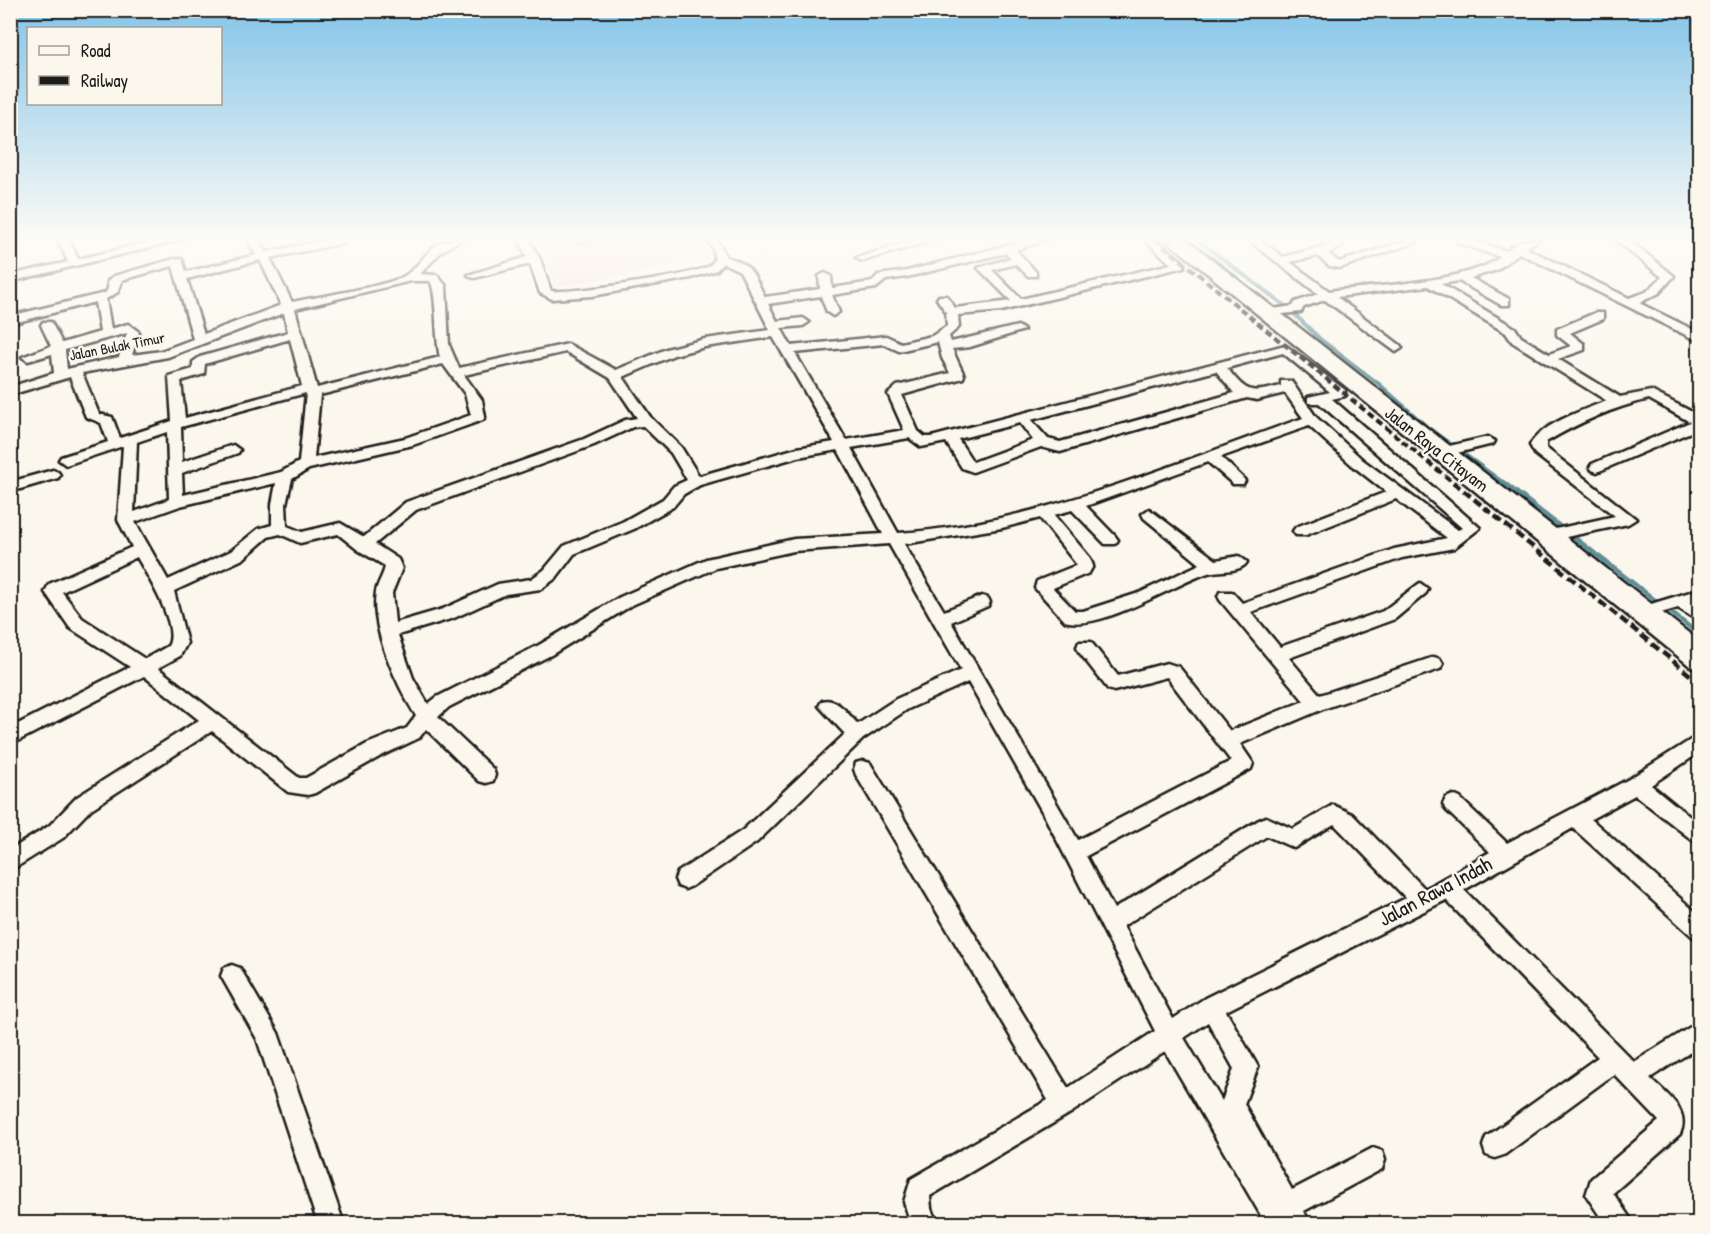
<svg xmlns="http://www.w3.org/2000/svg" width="1710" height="1234" font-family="'Patrick Hand',sans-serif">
<rect width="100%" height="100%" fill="#fbf7ec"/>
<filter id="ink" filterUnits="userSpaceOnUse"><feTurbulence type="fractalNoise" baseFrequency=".0167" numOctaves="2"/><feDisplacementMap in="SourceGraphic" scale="12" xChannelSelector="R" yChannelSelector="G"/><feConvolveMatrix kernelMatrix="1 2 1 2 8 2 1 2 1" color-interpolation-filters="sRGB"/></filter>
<g filter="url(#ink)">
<path fill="#f7e3d9" d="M540,239H699L709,261L554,287Z"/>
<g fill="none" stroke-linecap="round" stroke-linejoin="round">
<path stroke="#5f8f96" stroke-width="4" d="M1196,239L1288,308L1320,339L1379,384L1427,427L1505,484"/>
<path stroke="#5f8f96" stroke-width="4.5" d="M1503,482L1700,635"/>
<g stroke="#1c1c1c" stroke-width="5">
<g id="street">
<path d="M58,239H69L78,259L163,239H184L10,282V275L68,262Z"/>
<path d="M247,239H258L266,252L332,239H345V243L270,258L292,302C315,297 390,286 406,275C429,258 428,239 462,239L442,251L420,274L437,275L446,286L449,345L459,368L568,344L616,370L666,349L705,339L770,330L740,271L723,263L717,270L691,278L592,296L552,299L540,293L530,264L474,278L468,275L527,257L518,239H529L540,259L551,291C573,293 693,276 709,266C712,264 713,261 715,259L713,248L706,239H717L726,257C752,264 753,274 765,297L820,289L819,276L825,273L831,276L832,288L872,282L878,275L907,271L1031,239H1049L1016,250L1036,272V276H1028L1016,264L992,270L1021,299L1171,264L1144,239H1156L1184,263V267L1001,311L958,315L959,327L949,336L951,342L1018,326L1024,330L970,347L952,349L964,375L963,378L902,395L918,431L925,437H931L1285,345L1345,390V396L1332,399L1480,528L1454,548L1402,558L1251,612L1280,647L1383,611L1420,583L1428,589L1426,593L1395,619L1289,658L1320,695L1434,657L1440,659L1443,664L1440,669L1323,709L1240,744L1253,763L1251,769L1086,856L1114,909L1259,820L1266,817L1293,829L1333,805L1352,814L1425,889L1490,852L1446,810L1443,804L1446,798L1453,795L1460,798L1507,843L1629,779L1700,734V752L1651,785L1700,825V846L1635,795L1591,819L1700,916V940L1693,937L1573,828L1464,890L1634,1062L1700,1021V1046L1650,1078C1666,1094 1691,1110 1680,1134L1613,1193L1634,1224H1605L1586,1195L1591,1179L1659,1121L1614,1074L1504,1155L1495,1158L1486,1155L1483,1146L1486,1137L1598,1057L1446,900L1226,1011L1258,1067L1244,1104L1292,1190L1373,1148L1382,1151L1385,1160L1382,1169L1304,1211L1310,1224H1266L1165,1051L1072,1112L930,1196L931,1209L938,1224H911L904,1202L911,1179L1048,1100L856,775L854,769L856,763L863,761L870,763L1068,1088L1155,1031L1044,815L968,682L908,709L863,739L757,842L692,886L685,889L678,886L675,879L678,872L743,830L845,734L819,706L822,701C836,696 848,714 858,724L896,699L961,670L889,544L794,551L716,568L632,605L551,655L449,707L438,717L493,769L495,775L493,781L486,783L479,781L426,729L419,738L381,756L315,793L308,795L288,792L212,731L91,809L63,838L10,871V850L49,826L77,797L199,720L144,676L10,745V728L130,667L70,628L45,592L49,584L132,547L118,520L123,446L66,465L59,460L61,457L108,442L101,423L86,417L70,377L10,395V387L54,373L52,354L28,361L22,357L51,346L41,325L43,322H51L62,343L100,332L95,302L10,324V316L105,293L108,289V281L114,276L174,259H182L186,272L256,255ZM1006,253L1011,258L978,268L1011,301L955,308L947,296H939L937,299L946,312L947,326L932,336L901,343L886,336L791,346L781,328L803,326L809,322L803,318L777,321L768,304L821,296L827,312L833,316L839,312L832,295L876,288L886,280L907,277ZM260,260L281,305L204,334L187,279ZM173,266L193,339L161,351L132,355L139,332L128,324L111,329L106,299L118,292L122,280ZM411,281H430C437,290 435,340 440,357L317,388L295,309ZM284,313L288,332L200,357L193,362V369L169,376L172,421L120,438L112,417L99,414L82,373L168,357ZM127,333L119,357L67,369L65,350ZM773,337L834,442L797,448L699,476L681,447L651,418L623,377L674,355L705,347ZM290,339L302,386L185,418L181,381L204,374L205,364L208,363ZM938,342L942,358L950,373L897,386L888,394L904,430L846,440L795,353L884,344L899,351ZM566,352L610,378L637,418L625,420L584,439L406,502L364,537L340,523L302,532L287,526L286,504L292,479L309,469L413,445L483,420L485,417L482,400L464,375ZM1283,353L1330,392L1308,397V403H1319L1462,528L1458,530L1363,460L1316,417L1291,381H1281V386C1249,394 1247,393 1227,368ZM443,364L465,394L471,415L405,438L314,458L320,395ZM1216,371L1234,393L1060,442L1048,439L1031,420ZM306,393L299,462L281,472L183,495L182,473L238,453L240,450L233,445L182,462L181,427ZM1285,393L1303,418C1172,464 1038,524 898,533L851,448L909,438L921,447L946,442L962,468L973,472L1041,447L1060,452L1247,398L1257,400ZM1020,423L1033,440L973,462L958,439ZM643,426L671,453L687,480L674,486L663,499L624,521L564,546L544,570L531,579L498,584L443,609L395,623L392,593L402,568L398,559L375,544L416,510L594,445L633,427ZM1309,426L1353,466L1386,492L1296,527L1293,531L1296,535H1306L1396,499L1447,538L1394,549L1242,603L1232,592H1220L1218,596L1220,600L1304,701L1230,731L1179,667L1167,663L1118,676L1091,642H1079L1077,647L1079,652L1108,689L1114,691L1167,677L1231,761L1078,840L951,622L988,606L990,602L988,598L982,596L944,611L904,544L1002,528L1040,518L1077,565L1037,581L1035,588L1065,621C1100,632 1174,584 1208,573C1219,570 1241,573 1247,562L1239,556L1216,560L1149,509L1142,514L1144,518L1200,564L1139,593L1083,611H1075L1053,588L1089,573L1093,566L1090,558L1054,515L1072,510L1105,544H1115L1118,540L1115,536L1086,506L1208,462L1233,484H1243L1245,481L1243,478L1221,457ZM167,432L169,499L134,512L137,442ZM838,450L883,534L794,539L706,559L620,597L539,645L437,697L428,704L413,678L398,635L454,618L506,594L541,589L556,578L574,554L634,529L673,507L684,494L700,485L798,457ZM276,483L272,504V525L258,529L231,551L168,580L135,522L180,506ZM280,534L300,543L338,534L358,550L385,566C384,575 377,583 376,592C370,628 397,686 416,716L407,728L367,744L306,778H299L158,668L180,656L187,643L174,591L243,559L268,537ZM137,557C147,575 180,627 168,646L145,659L82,618L62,592ZM1334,824L1406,898L1205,998L1173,1019L1123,926L1267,836L1294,848ZM1208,1022L1234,1069L1222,1101L1184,1038Z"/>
<path d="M919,239H938L862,261L856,258Z"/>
<path d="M1247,239H1259L1283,257L1328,245L1322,239H1334L1342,246L1328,253L1339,262L1408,240L1417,242L1340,268L1329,266L1318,256L1290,262L1329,291C1370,286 1471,282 1500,257L1458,243V239H1468L1506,251C1517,242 1524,239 1540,239L1526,248L1629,298L1646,292L1662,277L1614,239L1630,241L1674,276L1659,293L1639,303L1700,333V342L1519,253L1497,270L1471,278L1509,299V305H1501L1459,281L1441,284L1515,328L1521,337L1549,354L1571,346L1557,335V329L1595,313H1603V319L1570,333L1584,344V350L1558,359L1620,397L1651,391L1700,416V428L1597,472L1592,470L1590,467L1592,464L1690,422L1649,399C1611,408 1580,422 1546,442V448L1636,519L1628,524L1547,541L1542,540L1539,536L1542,532L1615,516L1535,454L1530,445C1541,424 1585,409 1607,401L1512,342L1506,333L1428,286L1337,297L1400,345L1402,348L1396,352L1325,300L1304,307L1301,312L1265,316V310L1293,306L1295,302L1318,294Z"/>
<path d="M1488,437L1495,441L1493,444L1441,457L1434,452L1436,449Z"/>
<path d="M53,470L58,472L60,475L58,478L10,492V482Z"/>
<path d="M1700,589V601L1694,603L1700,607V622L1678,608L1644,618L1638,616L1636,612L1638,608Z"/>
<path d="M232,965L240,968L278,1033L344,1224H318L257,1039L221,976L224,968Z"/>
</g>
</g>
<g stroke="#1c1c1c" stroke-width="5">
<path id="primary" d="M1165,239H1186L1700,642V669L1690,666Z"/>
</g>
<use href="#street" fill="#fbf7ec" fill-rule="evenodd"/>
<use href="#primary" fill="#fbf7ec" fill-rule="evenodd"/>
<path stroke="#1c1c1c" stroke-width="4" stroke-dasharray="7 4" stroke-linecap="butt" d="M1155,239L1455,484"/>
<path stroke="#1c1c1c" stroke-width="4.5" stroke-dasharray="9 4.5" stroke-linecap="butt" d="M1453,482L1700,683"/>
</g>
<path fill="#a77d79" stroke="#1c1c1c" stroke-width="1.5" d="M583,239H610L578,245L577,240Z"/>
</g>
<linearGradient id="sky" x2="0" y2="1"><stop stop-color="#83c4e8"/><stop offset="0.58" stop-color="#fdfbf6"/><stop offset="1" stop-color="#fdfbf6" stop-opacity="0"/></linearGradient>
<rect width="1710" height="412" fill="url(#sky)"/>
<g text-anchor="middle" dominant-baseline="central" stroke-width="4.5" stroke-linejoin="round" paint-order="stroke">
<g font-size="15" fill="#1c1c1c" stroke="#fbf7ec">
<text transform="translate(117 346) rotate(-11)">Jalan Bulak Timur</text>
</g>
<g font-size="18" fill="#1c1c1c" stroke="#fbf7ec">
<text transform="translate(1437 449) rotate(38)">Jalan Raya Citayam</text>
</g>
<g font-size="21" fill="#1c1c1c" stroke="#fbf7ec">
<text transform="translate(1435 891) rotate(-28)">Jalan Rawa Indah</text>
</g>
</g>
<rect width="1710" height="1234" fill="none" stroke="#fbf7ec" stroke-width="36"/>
<rect x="18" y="18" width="1674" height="1198" fill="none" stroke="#1c1c1c" stroke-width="2" filter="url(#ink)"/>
<rect x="27" y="27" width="195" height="78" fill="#fbf7ec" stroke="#a29f99" stroke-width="1.5"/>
<rect x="39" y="46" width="30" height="9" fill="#fbf7ec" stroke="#a29f99" stroke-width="1.5"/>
<text x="81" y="57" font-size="18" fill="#1c1c1c">Road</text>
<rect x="39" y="76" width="30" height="9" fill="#1c1c1c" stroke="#a29f99" stroke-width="1.5"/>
<text x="81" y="87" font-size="18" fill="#1c1c1c">Railway</text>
</svg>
